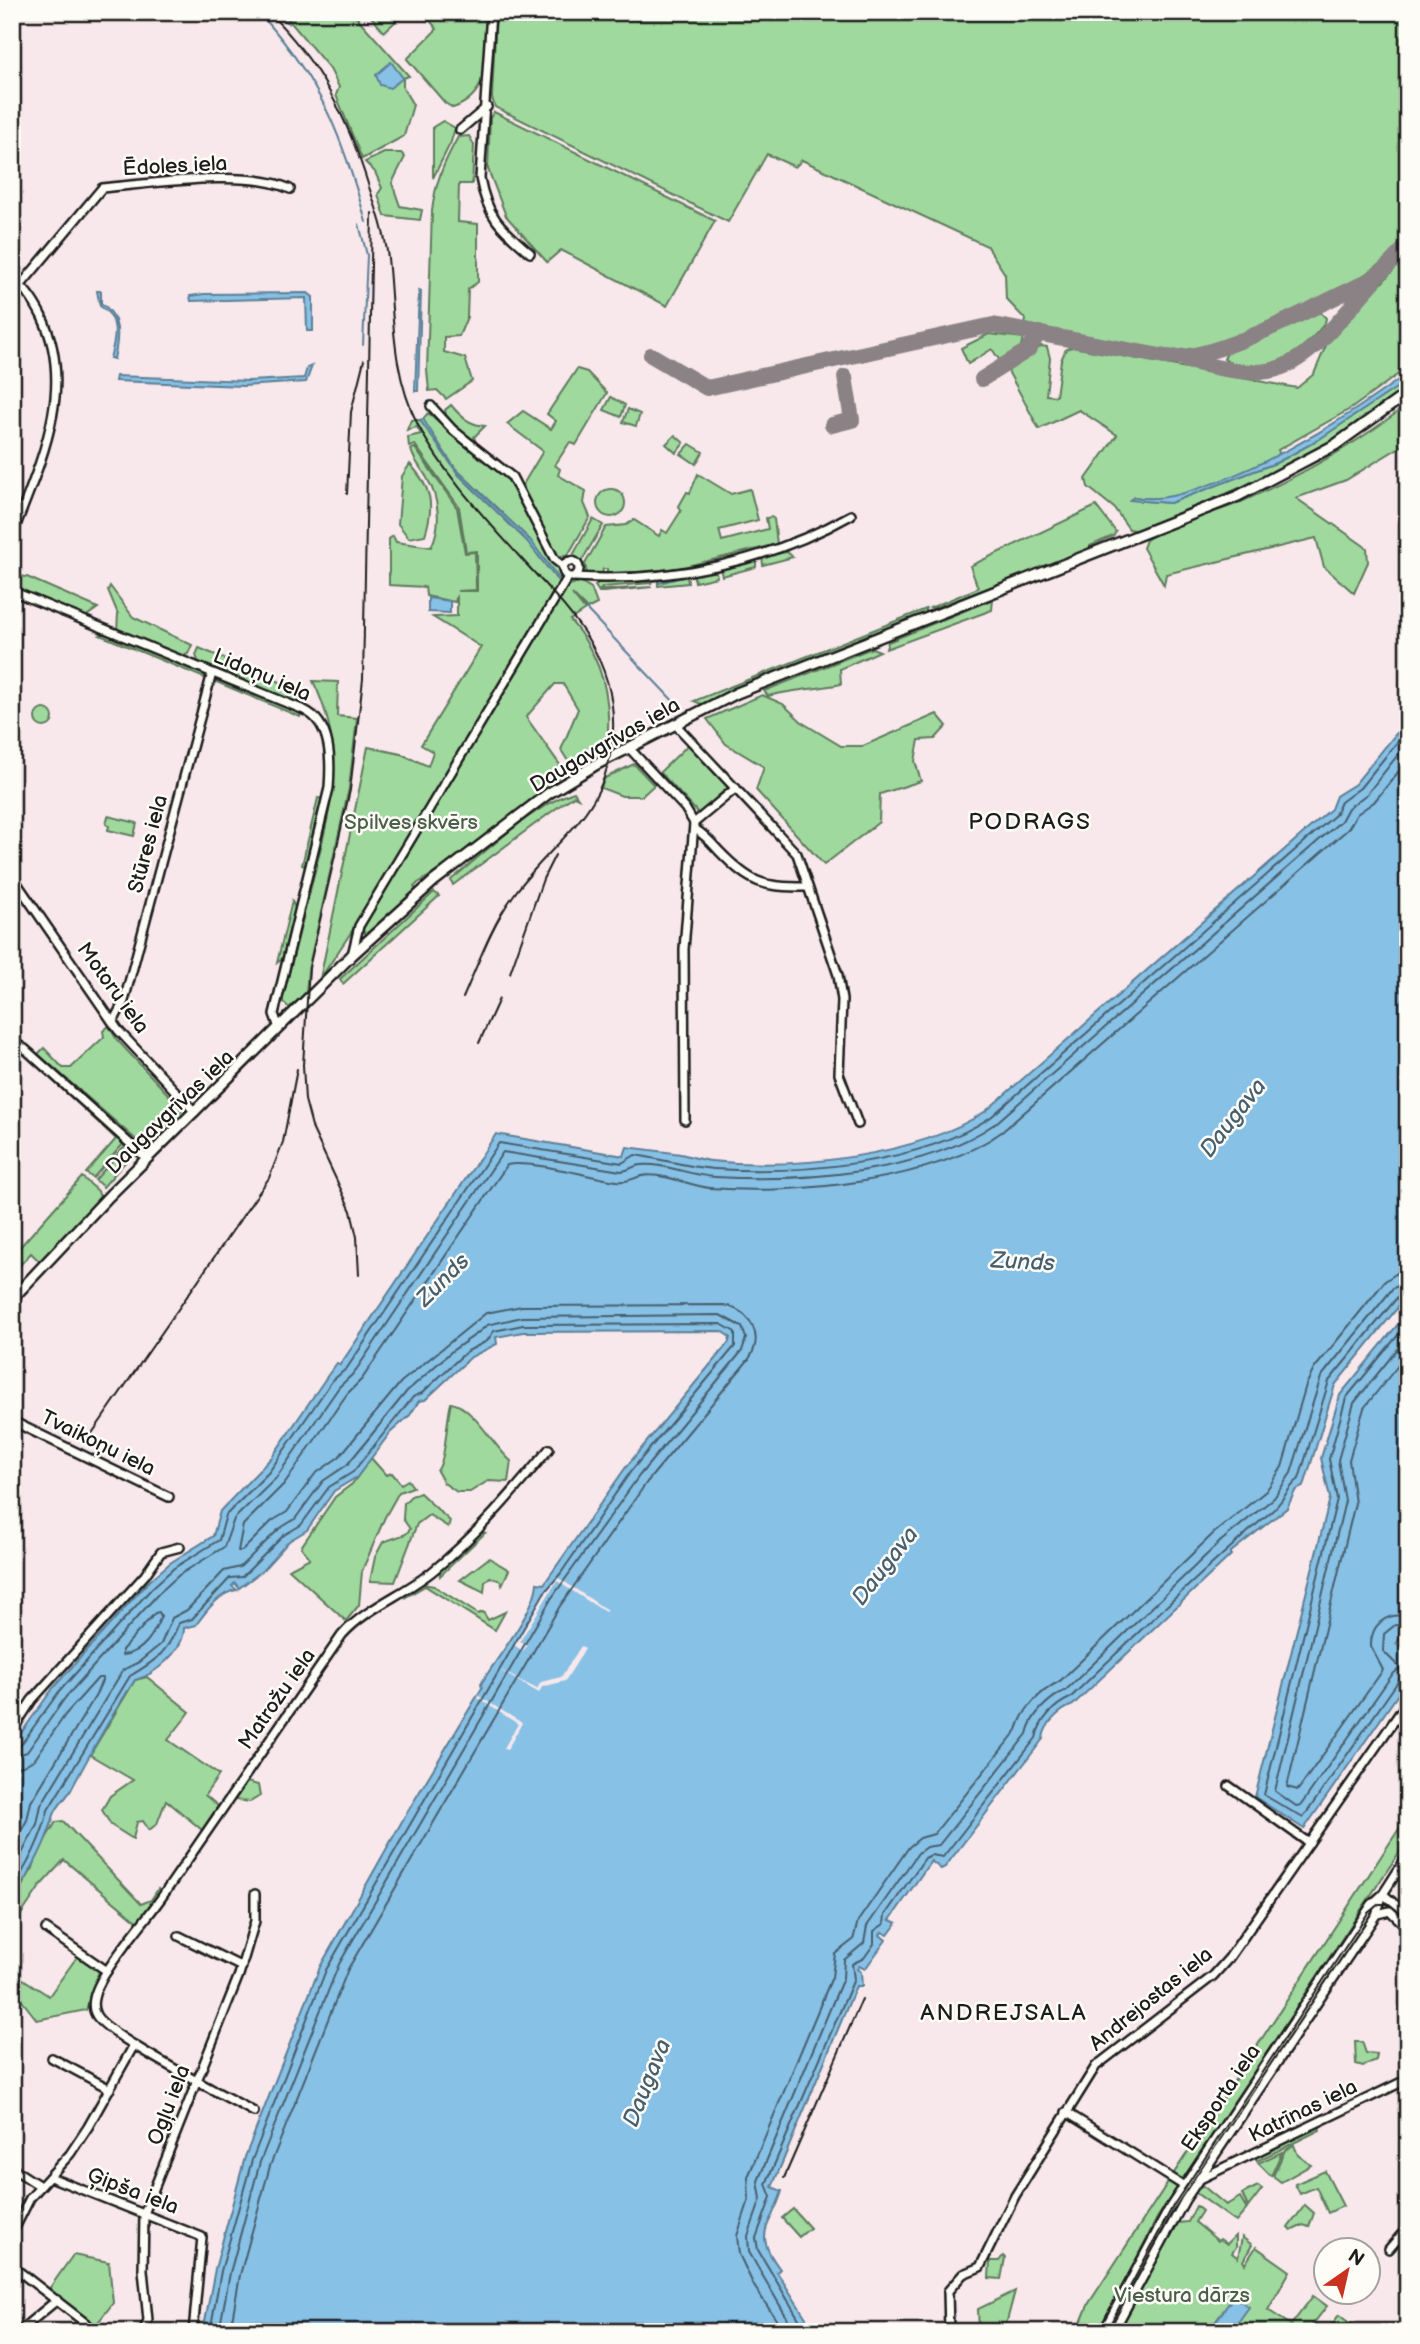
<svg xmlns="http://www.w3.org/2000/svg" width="1420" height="2344" font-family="'Balsamiq Sans',sans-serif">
<rect width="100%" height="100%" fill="#f8e8ec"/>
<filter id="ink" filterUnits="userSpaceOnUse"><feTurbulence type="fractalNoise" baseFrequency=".0143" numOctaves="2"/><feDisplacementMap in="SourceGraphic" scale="14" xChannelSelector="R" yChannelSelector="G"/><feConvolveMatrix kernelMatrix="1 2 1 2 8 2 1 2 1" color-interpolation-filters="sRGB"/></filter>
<g filter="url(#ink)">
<g fill="#a0d99e" stroke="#5e7a5d" stroke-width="2">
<path d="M282,12H352L409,76L403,78V88L413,105L404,136L362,159L336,95L339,87L330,69Z"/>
<path d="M367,12H406L384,32Z"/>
<path d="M423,12H487C485,50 495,93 453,108L445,103L407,59L437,29Z"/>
<path d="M496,12H1408V236C1397,248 1386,260 1373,269C1342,291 1212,353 1178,353C1134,352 1070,333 1025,324L1026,320L1006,299L1005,274L987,246L802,160L795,167L767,154L728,222L495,107L492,98Z"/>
<path d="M494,112L715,221L667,306L561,250L547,262L506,216L488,169L490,118Z"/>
<path d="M443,121L455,128L451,142L433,178V127Z"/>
<path d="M469,136L474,145L472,184H459L458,222L478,224V282L468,289L467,317L459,336L444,337V352L465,358L472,381L446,399L437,390L429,391L427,370L432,211C435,183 444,162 458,137Z"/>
<path d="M384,153H401L405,157L392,183L400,206L422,210L420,220L385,216L378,194L382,188L375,172L365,162Z"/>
<path d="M1408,254V367L1352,408L1278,450L1280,455C1237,476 1182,506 1134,497L1130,500L1170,503L1278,462L1318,440L1408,380V388C1373,414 1338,440 1299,460C1246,487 1191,508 1135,530L1129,529L1114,508L1088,487L1086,479L1117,435L1079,410L1039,429L1008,371L1041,346L1047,347L1050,358L1046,395L1056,396L1061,360L1066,349L1072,347L1297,388L1314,374L1327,343Z"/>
<path d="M1320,312L1326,318L1325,323C1305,348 1284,366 1251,366C1241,366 1232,365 1224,359L1227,352Z"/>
<path d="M989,334L1024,338L1020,349L1000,361L992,349L968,364L961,348Z"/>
<path d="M577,369L587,372L607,393L576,445L570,442L555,465L560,469L558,475L586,491L584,503L590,517L568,555L556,557L522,486L543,451L507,424L523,411L551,429L556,421L547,414Z"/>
<path d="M611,397L625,405L621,417L604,410Z"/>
<path d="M1408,404V442L1346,480L1296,498L1367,548L1368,562L1354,593L1324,567L1316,538L1166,574L1164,585L1143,548L1146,540C1174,521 1211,515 1241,502C1300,476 1357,444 1408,404Z"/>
<path d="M451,405C461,417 470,425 485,426L474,437L476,442L447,420L445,410Z"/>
<path d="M628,409L640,414L636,426L623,422Z"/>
<path d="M428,413L509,478L560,572V581L550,598L556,604L569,585L581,582L591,588L597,604L587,609L572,594L585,610L570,620C604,659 614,706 605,756L577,765L568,761L561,750L578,709L563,684H555L526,717L560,765L561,772L556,781L451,863L418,883L414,887L417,890L371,932L365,933L356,925L320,979L368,747L401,754L428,766L433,752L421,745L481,647L433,617L457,616V595L455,602L426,596L425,587L389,585V539L393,536L396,542L431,547C442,526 439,498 427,478C422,468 413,461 411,449L415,448L457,508L465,553L475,552L476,590L457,591H477V551L466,552L459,507L415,445L409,447L408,437L421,434L417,427L407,430L411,420H420L459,475L527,541L557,580L530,540L455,468L425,425L423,419Z"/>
<path d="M675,435L684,443L676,453L666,444Z"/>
<path d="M690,444L703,452L696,464L681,454Z"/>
<path d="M410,464C431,487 435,504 425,535L409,538L398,524L402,476Z"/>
<path d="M698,474L731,494L750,489L758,520L719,530L722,541L768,529L766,518L771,517L774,519L777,544L679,568L607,576V569H603L602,574H587L585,564L606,527L626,525L634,520L659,536L662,530L667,533L681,511L679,506L687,492L690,493Z"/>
<circle cx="611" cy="503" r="14"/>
<path d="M1096,506L1116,532L1113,536L1090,546L1089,550L933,609L930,608L978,588L970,566Z"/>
<path d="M593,519L603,525L581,562L572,557Z"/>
<path d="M787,552L793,557L763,565L762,556Z"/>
<path d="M756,557V567L722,576L720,568Z"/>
<path d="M715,568L717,577L695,582L693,572Z"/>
<path d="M683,575L687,576L688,583L658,586V580Z"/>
<path d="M16,576L27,577L98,608L85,617L22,590L12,585V577Z"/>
<path d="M642,581L652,583L603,587L600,590L652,587L604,592H599L595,586L598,583Z"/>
<path d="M110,586L133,617L192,645L188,654L180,656L117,631L118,614L108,590Z"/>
<path d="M993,599L992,610L886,649L888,642Z"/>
<path d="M926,609V614L701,704L694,701Z"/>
<path d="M106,633L202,672L207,679L100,635Z"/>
<path d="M199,648L285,684V690L303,694L300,705L199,664L196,655Z"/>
<path d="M872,648L880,651L840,669L841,684C816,689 792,690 768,696L764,691Z"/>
<path d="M218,680L301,713L300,717L214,681Z"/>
<path d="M313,681L338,682L337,716L357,718L349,788L308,970L306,993L289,1008L282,1001C292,960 302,921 312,883C330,810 349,754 313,681Z"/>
<path d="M762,695L783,704L803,723L841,746H863L937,714L947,726L935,739L919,740L915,761L921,781L880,794L879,822L824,865L756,790L764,767L726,744L707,719Z"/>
<circle cx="44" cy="718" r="9"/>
<path d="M689,744L729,786L699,814L660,772Z"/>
<path d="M634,764L654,785L642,796H622L601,788L605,778Z"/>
<path d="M574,792L578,798L574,796L562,804L453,885L451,880C486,852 532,806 574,792Z"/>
<path d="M318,798L323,799L305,866L302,865Z"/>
<path d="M108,816L137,823L134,836L108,830L109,826L106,824Z"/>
<path d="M434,892L439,896L343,984L340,979Z"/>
<path d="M292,901L295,908L282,959L277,963Z"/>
<path d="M109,1026L117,1040L181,1108L141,1144L38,1054L44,1048L63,1068H71L104,1037L103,1031Z"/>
<path d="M27,1056L125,1142L93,1178L86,1173L116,1139Z"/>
<path d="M185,1108V1114L151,1147L141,1148Z"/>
<path d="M127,1144L135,1151L103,1187L95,1180Z"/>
<path d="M82,1177L98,1191L100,1198L41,1263L31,1253L12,1274V1256Z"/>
<path d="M451,1403C472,1405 495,1448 511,1461L508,1482L488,1481L470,1492H457L444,1483L437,1471C446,1460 446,1422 451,1403Z"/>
<path d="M371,1458L386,1475L392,1473L401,1484L408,1480L413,1487L399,1492L385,1517L362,1571L359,1605L346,1621L289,1569L310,1558L301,1547L335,1497L352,1484Z"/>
<path d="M420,1493L450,1521L448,1527L429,1515L417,1524L395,1582L370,1581L375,1557L383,1542L406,1534L410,1529L403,1519L404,1503L411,1496Z"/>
<path d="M480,1533H485L440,1576V1569Z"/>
<path d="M489,1558L509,1570L502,1585L501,1581L490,1577L485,1582L484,1592L460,1580Z"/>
<path d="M422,1584L434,1586L478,1614L483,1612L488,1620L505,1612L495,1630L425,1586L406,1597L408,1592Z"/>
<path d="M147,1677L190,1712L168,1740L219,1775L205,1795L218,1806L202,1830L166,1800L157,1824L149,1830L143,1821L137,1822L133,1839L111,1825L102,1810L110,1796L133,1780L90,1755L135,1680Z"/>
<path d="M247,1782L258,1785L260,1796L250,1802L235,1800Z"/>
<path d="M1408,1815V1839L1157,2218L1099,2332H1077L1089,2303Z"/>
<path d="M63,1821L141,1904L151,1900L158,1889L162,1892L138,1922L64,1860L41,1885L12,1928V1902L33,1868L38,1851L56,1822Z"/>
<path d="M79,1954L100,1968L86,2010L37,2020L19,1997L12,1994V1979H23L49,1996Z"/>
<path d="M1355,2042H1362L1366,2053L1377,2054L1376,2060L1363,2066L1356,2064Z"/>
<path d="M1319,2126L1320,2130L1257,2161L1255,2157Z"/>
<path d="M1294,2145L1298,2155L1311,2165L1281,2182L1273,2176L1285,2150Z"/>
<path d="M1282,2152L1271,2176L1258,2163Z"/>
<path d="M1325,2171L1343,2206L1328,2213L1316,2187L1300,2194L1295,2184Z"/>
<path d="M1203,2186L1226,2205L1240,2197L1247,2209L1236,2222L1196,2193L1197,2188Z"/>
<path d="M1258,2186L1262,2189L1248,2207L1242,2194Z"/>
<path d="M1305,2205L1314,2213L1309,2227L1303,2225L1291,2231L1288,2228Z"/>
<path d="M1196,2206L1202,2211L1195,2222L1218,2241L1220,2239L1227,2244L1236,2235V2247L1232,2253L1238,2258L1242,2237L1252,2245L1243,2261L1245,2264L1256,2247L1290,2271L1268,2310L1291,2325L1313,2296L1327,2306L1307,2332H1119L1177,2223L1188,2222Z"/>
<path d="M793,2209L810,2228L799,2237L782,2218Z"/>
<path d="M73,2255L109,2262L113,2303L96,2325L49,2289Z"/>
<path d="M1003,2256L1005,2258L1001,2279L989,2278L990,2261H999Z"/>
<path d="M1015,2291L1004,2332H979L978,2309Z"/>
<path d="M1339,2315L1361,2332H1326Z"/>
</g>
<g fill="#87c1e6" stroke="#5c7f95" stroke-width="2">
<path d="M391,62L403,78L390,88L380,85L376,75Z"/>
<path d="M419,290L421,291L418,391H415Z"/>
<path d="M97,291H101V303C121,316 119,337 114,359L110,358C116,337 120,318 100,306Z"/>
<path d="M308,293L313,297V331H307L306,298L191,301L190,296L204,294Z"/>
<path d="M312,366L306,382L243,386L115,381L116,376L249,381L304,378L307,368Z"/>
<path d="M1408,373V380L1318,440L1278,462L1170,503L1130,500L1134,497C1165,502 1188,492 1217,482C1288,455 1347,417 1408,373Z"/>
<path d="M423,419L455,468L530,540L559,579L557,580L527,541L459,475L420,420Z"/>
<path d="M428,598L450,601V613L428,612Z"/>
<path d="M1408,719V1295L1335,1385L1304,1486L1295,1491L1287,1508L1231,1552V1555L1073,1705C1059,1710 1044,1725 1043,1739L945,1867L941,1869L931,1861L890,1920L897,1923L888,1935L882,1932L880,1935L886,1940L865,1969L859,1966L857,1969L861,1972L862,1986H856L772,2187L782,2191C771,2228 751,2231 780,2269L777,2272L808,2321L805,2324L810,2332H203L215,2269L245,2157L320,1967L405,1816L482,1688L481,1684C495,1660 535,1612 537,1583L544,1584L626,1467L729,1342L730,1337L721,1331L523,1332L496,1337L497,1344L471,1357L425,1400L419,1401L410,1415L390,1433L357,1477L334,1491L307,1530L289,1541L262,1571L239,1588L235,1583L232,1586L237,1590C220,1592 206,1611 196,1625L184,1628C184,1650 155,1675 135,1680C112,1714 91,1752 72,1788C68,1797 57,1805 54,1815C46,1845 31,1872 12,1900V1746L53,1688L147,1583L170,1563L213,1536L220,1511L272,1457L328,1375L337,1363L340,1365L496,1134L624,1156L627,1147C643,1149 659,1151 674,1153C687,1154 698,1160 711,1161C793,1170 916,1157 986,1111L1331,809L1336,796L1355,784Z"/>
<path d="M1408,1312V1645L1399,1640L1396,1644L1408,1651V1680L1304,1829L1255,1797L1330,1498L1321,1458L1340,1395Z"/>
<path d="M1234,2296L1249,2307L1231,2332H1208Z"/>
</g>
<g fill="#f8e8ec">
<path d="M557,1577L607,1610L605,1612L557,1581L520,1641L527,1646L523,1651L514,1645L540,1598Z"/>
<path d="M581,1646L585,1649L565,1681L542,1687L539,1693L494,1667L537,1689L541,1682L561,1677Z"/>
<path d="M477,1695L522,1723L507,1750L504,1748L518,1724L479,1699Z"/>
</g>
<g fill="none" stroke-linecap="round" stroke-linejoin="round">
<g stroke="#475e6d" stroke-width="2">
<path d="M1408,1323L1346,1398L1329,1459L1337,1499L1264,1795L1303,1818L1399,1680L1408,1677"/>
<path d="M1408,1336L1354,1403L1338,1460L1345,1501L1275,1791L1296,1806L1301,1805L1392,1675L1400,1668L1383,1651L1384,1634L1395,1625L1408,1627"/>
<path d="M1408,1353L1364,1408L1349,1460L1355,1503L1287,1787L1298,1790L1383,1670L1371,1647C1370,1625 1386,1612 1408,1616"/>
<path d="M155,1613L159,1612L161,1616C154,1634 144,1653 122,1655V1650Z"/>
<path d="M12,1749L20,1746L58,1693L152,1588L174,1568L219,1540L226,1515L269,1472L332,1381L347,1368L499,1143L622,1163L635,1155C661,1159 688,1167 714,1169C799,1174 919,1165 991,1117L1335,815L1341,802L1360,788L1408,729"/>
<path d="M12,1757L27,1752L65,1698L158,1594L179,1575L224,1547L234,1519L276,1478L339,1387L354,1373L503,1152L621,1171C629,1171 634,1165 641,1165C666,1163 690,1176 715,1177C802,1182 923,1174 996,1123L1341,821L1348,808L1367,794L1408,742"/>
<path d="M12,1768L23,1766L35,1759L65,1715L98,1678H103L96,1695L31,1802L27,1820L12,1848"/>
<path d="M12,1873L37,1824L41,1805L123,1670L139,1662L161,1644L172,1618L187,1610L224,1571L240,1567L279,1529L295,1519L323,1481L347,1465L407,1391C423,1378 437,1364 452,1351C464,1342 477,1335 487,1325L522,1317L720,1315L742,1327L746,1338L742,1351L639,1476L551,1599L339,1964L260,2162L230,2273L219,2332"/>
<path d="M12,1887C27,1868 43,1834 48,1810L130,1676C157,1660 167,1653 179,1623L192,1619L230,1578L242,1577L284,1535L301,1525L329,1487L353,1472L413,1397L422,1393L466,1352L487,1341L494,1331L523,1325L721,1324L735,1332V1346L631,1471L561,1573L544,1593L326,1970L252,2160L221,2271L210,2332"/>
<path d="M230,2332L240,2275L270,2166L348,1969L560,1606L647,1482L749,1359C765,1335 750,1311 724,1305L522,1306L486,1313L401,1382L339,1457L315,1474L287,1512L272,1521L242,1551H238L243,1525L284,1484L347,1394L362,1379L507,1165C530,1160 590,1177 617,1181C628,1183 632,1178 642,1176C660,1172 691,1186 710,1188C794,1195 934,1182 1003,1131L1348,829L1357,814L1374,802L1408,760"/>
<path d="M780,2332L779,2324L754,2286L739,2254L737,2236L749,2200L748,2177L832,1977L835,1954L853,1940L858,1921L909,1847L920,1838L934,1834L1017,1730C1023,1709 1040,1691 1060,1681L1214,1533L1266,1491L1282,1467L1306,1385L1314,1369L1385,1281L1397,1273L1408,1272"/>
<path d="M792,2332L789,2321L749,2252L748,2236L761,2199L758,2181L843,1978L844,1960L864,1943L867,1926L918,1853L926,1847L939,1845L1027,1734C1031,1715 1048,1699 1066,1690L1221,1541L1274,1498L1291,1473L1321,1377L1393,1288L1408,1282"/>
<path d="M802,2332L799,2319L758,2250L756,2238L771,2197L766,2184L854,1979L852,1964L864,1958L874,1944V1931L884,1924L885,1915L925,1858L931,1855L943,1857L1036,1738C1039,1721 1054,1705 1070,1698C1136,1634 1202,1571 1272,1511C1283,1502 1287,1488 1299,1479L1329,1381L1400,1294L1408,1291"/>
</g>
<g stroke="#5c7f95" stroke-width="2">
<path d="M257,12L264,18L267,16"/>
<path d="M277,12L289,24"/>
<path d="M264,18C322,84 343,138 366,222"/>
<path d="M359,224L367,255L363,345"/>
<path d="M750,561L758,559"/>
<path d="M695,574L707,571"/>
<path d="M659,583L687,576"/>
<path d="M586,609L677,705"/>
</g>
<g stroke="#8a8284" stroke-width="16">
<path d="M651,355L707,388L993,325L1166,357C1215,363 1320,303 1369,281L1384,270L1408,245"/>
<path d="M1187,361C1212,366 1243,375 1268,371C1311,364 1346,311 1374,281"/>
<path d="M982,379L1028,350L1039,333"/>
<path d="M832,425L852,420L845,377"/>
</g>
<g stroke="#1c1c1c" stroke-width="12">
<g id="minor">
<path d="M491,12L480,178C487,217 501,228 530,253"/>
<path d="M460,130L487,107"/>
<path d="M12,279C26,288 35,303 42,317C77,390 38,467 12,536"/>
<path d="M21,285L102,188C150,184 248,168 290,189"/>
<path d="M431,406L453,430L512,477L555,560L563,566"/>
<circle cx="571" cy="569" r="8"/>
<path d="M574,577C668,583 769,562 851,515"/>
<path d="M12,591L304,710C332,723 331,761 329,788L274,1014L279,1028"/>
<path d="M675,724L797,854L838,975L842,1000L839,1074L858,1124"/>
<path d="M630,749L685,808L694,823L684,949L685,1120"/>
<path d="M694,823L736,788"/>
<path d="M695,829C705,835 711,842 719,851C751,884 762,887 807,887"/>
<path d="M12,876L118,1030L195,1112"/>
<path d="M352,955L359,926L568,577"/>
<path d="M113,1022L124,1001L212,673"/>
<path d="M12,1041L25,1049L147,1159"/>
<path d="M12,1421L169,1497"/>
<path d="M12,1731L32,1700L145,1575L161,1552L180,1547"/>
<path d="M1229,1786L1309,1843"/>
<path d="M1383,1894L1408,1915"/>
<path d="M1377,1914L1390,1911L1408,1928"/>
<path d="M46,1929L107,1971"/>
<path d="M179,1936L242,1967"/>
<path d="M52,2058L110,2089"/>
<path d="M254,2112C226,2096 108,2037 96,2015C88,2002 99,1983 107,1971C124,1944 146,1920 164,1894C223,1808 282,1722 342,1635C367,1607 405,1594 434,1570C477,1535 513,1492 549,1449"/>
<path d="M1066,2112L1181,2184"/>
<path d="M12,2168L40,2186"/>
<path d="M50,2177L202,2237L193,2332"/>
<path d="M1200,2179L1408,2079"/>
<path d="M12,2234L30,2198L70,2154L88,2127L134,2045"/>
<path d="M1389,2249L1408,2227"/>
<path d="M12,2266L97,2332"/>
<path d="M18,2332L57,2300"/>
<path d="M143,2332L148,2320L143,2270L144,2214L239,1975L255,1921V1894"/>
<path d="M949,2332L948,2291L963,2274L980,2267L1015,2196L1096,2066L1213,1976L1229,1958L1408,1701"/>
<path d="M1103,2332L1170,2207L1372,1904L1383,1894L1408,1855"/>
<path d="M1113,2332L1185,2200L1376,1915L1383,1894"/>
</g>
</g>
<g stroke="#1c1c1c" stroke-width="14">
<path id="major" d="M12,1299L109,1196L352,955L434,881L549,793L597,764L737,693L1238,496L1335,445L1408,393"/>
</g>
<use href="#minor" stroke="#fdfcf7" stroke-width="7"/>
<use href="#major" stroke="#fdfcf7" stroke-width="9"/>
<path stroke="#1c1c1c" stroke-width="2" d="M1106,2332L1173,2206L1368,1913L1379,1904H1389L1408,1919"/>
<g stroke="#1c1c1c" stroke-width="2">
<path d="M268,12C320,62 348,119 369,187C377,210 385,233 388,258C394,316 391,371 418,425C442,472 483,516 518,555C565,607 616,653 613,730C609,816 556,835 513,896C491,926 478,964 463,998"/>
<path d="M347,494L351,412L364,360"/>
<path d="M510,973L543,879L555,855"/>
<path d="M479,1043L499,999"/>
<path d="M359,1275L357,1237L351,1211L313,1130L305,1100L303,1065L309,968L350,790L363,679L372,213"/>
<path d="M86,1442L269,1178L283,1142L297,1069"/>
<path d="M784,2178L862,1999"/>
</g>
</g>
</g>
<g text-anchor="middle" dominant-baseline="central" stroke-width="5" stroke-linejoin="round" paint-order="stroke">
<g font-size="21" fill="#1c1c1c" stroke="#fdfcf7">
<text transform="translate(175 166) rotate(-3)">Ēdoles iela</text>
<text transform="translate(262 675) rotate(23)">Lidoņu iela</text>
<text transform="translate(605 745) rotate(-30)">Daugavgrīvas iela</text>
<text transform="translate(148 844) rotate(-75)">Stūres iela</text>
<text transform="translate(113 988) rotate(54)">Motoru iela</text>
<text transform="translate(170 1112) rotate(-44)">Daugavgrīvas iela</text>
<text transform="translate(98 1443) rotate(26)">Tvaikoņu iela</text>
<text transform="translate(277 1699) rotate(-55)">Matrožu iela</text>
<text transform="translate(1151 1999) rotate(-39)">Andrejostas iela</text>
<text transform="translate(1221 2098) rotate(-56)">Eksporta iela</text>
<text transform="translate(169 2105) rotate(-69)">Ogļu iela</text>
<text transform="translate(1303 2111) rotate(-26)">Katrīnas iela</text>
<text transform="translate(133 2191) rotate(21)">Ģipša iela</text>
</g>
<g font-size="21" fill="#4a5e4a" stroke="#fdfcf7">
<text x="411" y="822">Spilves skvērs</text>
<text x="1182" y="2295">Viestura dārzs</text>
</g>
<g font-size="23" letter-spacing="2" fill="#1c1c1c" stroke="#fdfcf7">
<text x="1030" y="822">PODRAGS</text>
<text x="1004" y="2013">ANDREJSALA</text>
</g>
<g font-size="23" font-style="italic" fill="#475e6d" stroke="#fdfcf7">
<text transform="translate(1233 1118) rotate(-52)">Daugava</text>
<text transform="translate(1023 1262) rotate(3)">Zunds</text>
<text transform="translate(443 1280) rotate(-45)">Zunds</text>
<text transform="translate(885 1566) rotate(-52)">Daugava</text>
<text transform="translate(647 2083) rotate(-68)">Daugava</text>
</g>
</g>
<rect width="1420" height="2344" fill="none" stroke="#fdfcf7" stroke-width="42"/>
<rect x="21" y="21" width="1378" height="2302" fill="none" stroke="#1c1c1c" stroke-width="2.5" filter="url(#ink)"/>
<g transform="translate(1347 2271) rotate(34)"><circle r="33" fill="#fdfcf7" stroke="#a3a29f" stroke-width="2"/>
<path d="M0-5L12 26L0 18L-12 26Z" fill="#c8321e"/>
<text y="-10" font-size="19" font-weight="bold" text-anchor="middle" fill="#1c1c1c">N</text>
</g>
</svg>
